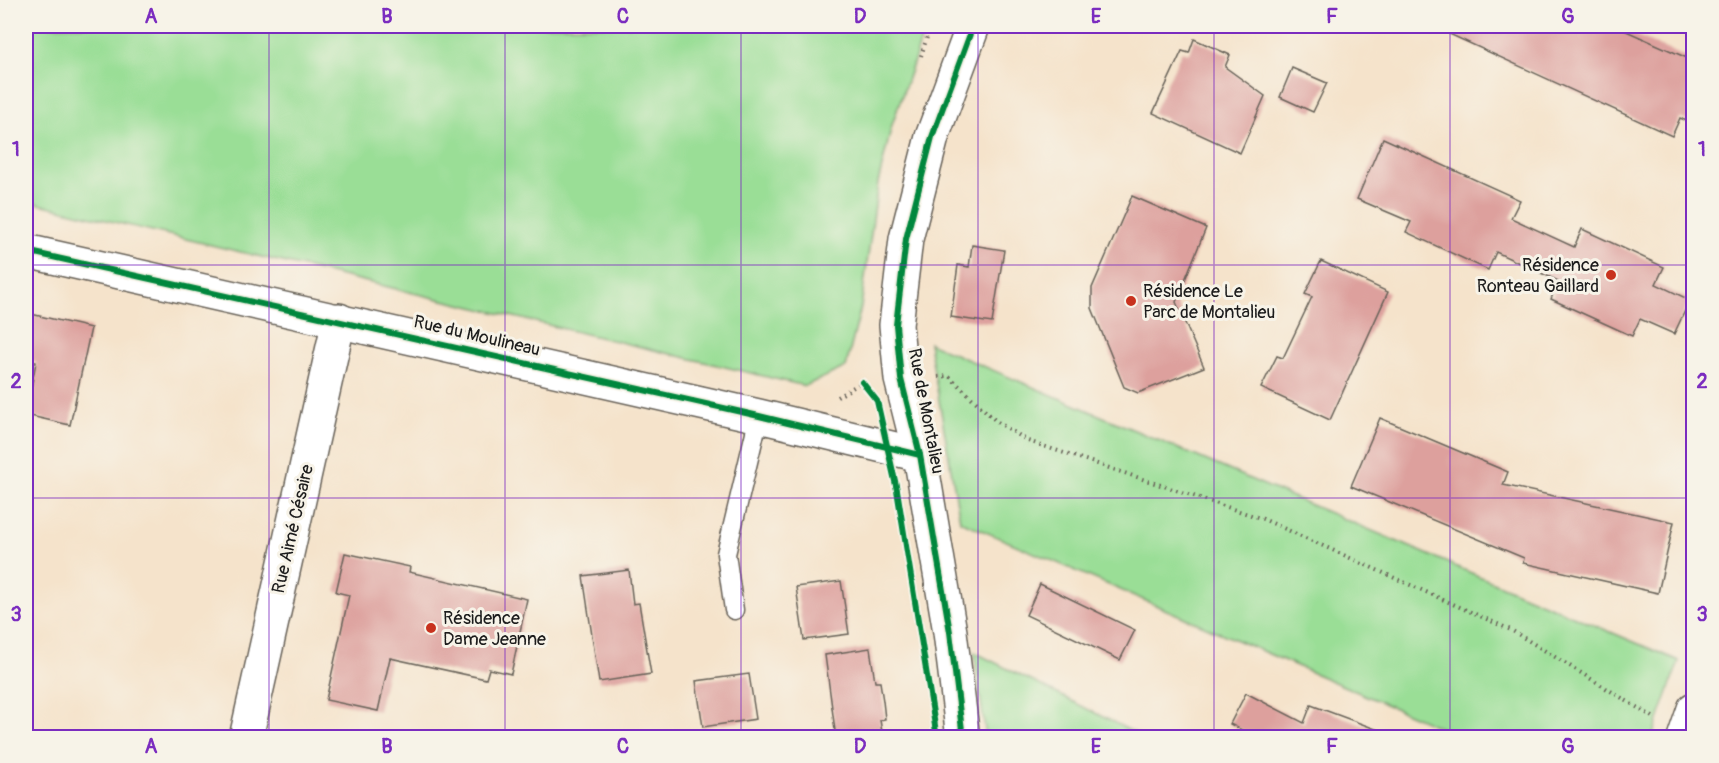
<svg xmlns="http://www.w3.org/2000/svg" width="1719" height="763" font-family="Pangolin,sans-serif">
<rect width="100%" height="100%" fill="#f7f3e8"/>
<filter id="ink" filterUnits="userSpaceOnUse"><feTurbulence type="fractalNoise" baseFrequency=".0167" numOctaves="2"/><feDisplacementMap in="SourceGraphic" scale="12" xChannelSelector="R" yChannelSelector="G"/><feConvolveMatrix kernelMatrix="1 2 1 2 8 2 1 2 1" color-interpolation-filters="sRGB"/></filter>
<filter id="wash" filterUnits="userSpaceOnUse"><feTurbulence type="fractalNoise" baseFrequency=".008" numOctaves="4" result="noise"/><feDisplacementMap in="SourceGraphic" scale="24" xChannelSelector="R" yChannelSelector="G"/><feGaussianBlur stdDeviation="1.35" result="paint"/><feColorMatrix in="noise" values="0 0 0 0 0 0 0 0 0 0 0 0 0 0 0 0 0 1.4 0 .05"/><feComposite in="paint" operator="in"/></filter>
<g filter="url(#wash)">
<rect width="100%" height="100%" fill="#f5e3cb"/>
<g fill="#9ade96" stroke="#5b7d59" stroke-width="1.5">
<path d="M26,26H926L892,125L878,183L861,307L846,367L805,386L26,201Z"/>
<path d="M929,343L1679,661L1652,737H1462L960,521Z"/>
<path d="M974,652L1143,737H986Z"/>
</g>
<g id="blocks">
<g fill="#dda09d">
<path d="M1432,26H1615L1694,61V124L1680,118L1672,136Z"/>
<path d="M1194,39L1230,55L1225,67L1265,96L1240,153L1153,113L1182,51L1189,53Z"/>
<path d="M1292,68L1327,83L1313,112L1280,97Z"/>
<path d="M1383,138L1520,200L1511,218L1574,247L1582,229L1664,267L1656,284L1690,300L1674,334L1640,319L1632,336L1551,299L1558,281L1496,252L1488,270L1406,232L1411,222L1357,199Z"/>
<path d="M1132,196L1206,228L1176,302L1204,367L1138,393L1124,387L1092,308V288Z"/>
<path d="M972,245L1004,250L992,323L951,317L958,265L969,267Z"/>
<path d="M1321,261L1388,292L1330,420L1261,388L1277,356L1283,358L1312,297L1305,294Z"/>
<path d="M31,314L91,328L70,425L26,415L36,362L26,360V338Z"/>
<path d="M1380,418L1508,472L1503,485L1674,522L1658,593L1523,563L1524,558L1351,486Z"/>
<path d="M345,553L410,567L409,572L527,599L511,674L489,669L486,679L390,658L378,711L326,700L349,595L336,592Z"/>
<path d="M629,570L633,604L639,603L651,674L599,682L583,576Z"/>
<path d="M841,581L849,634L804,640L796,587Z"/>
<path d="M1040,584L1135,630L1120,660L1026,615Z"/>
<path d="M870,648L875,682H880L883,701L885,719L880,720L883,738H836L825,655Z"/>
<path d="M749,674L756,719L703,727L696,681Z"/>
<path d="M1246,693L1304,723L1311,705L1389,734L1388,738H1257L1230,724Z"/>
</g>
</g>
</g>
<g filter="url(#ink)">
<use href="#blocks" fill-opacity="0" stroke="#686259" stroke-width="1.5"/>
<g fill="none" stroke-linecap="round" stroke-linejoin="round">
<g stroke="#686259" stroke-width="21">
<path id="lane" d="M734,610L726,554L759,416"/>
</g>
<g stroke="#686259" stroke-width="36">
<g id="street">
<path d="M26,251L759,416L920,455"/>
<path d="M246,738L339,320"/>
<path d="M1684,738L1694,709"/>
</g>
</g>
<g stroke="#686259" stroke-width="36">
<path id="secondary" d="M963,738L950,632L920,455L901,379L896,325L906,239L932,137L973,26"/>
</g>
<g stroke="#686259" stroke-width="4" stroke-dasharray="1.5 4.5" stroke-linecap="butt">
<path d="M921,56L927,37"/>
<path d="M938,377L949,376L996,421L1028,441L1263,519L1511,630L1653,717"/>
<path d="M837,397L862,382L864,377"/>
</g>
<use href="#lane" stroke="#fff" stroke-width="18"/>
<use href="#street" stroke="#fff" stroke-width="33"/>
<use href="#secondary" stroke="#fff" stroke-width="33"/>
<g stroke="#f7f3e8" stroke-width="10">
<g id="cycleway">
<path d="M26,251L759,416L920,455"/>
<path d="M862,382L877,401L897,490L937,738"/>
<path d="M963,738L950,632L920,455L901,379L896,325L906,239L932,137L973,26"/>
</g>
</g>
<use href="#cycleway" stroke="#00873e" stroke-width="6"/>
</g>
</g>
<path fill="none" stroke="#7b2cbf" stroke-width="1.5" stroke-opacity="0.55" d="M269,26V738M505,26V738M741,26V738M978,26V738M1214,26V738M1450,26V738M26,265H1694M26,498H1694"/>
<g fill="#c8321e" stroke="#f7f3e8" stroke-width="2">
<circle cx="1611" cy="275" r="6"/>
<circle cx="1131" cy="301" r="6"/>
<circle cx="431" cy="628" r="6"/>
</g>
<g text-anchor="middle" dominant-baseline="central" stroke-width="6" stroke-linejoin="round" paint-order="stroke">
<g font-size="18" fill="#1c1c1c" stroke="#f7f3e8" text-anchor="start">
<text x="1599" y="265" text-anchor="end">Résidence<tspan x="1599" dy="21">Ronteau Gaillard</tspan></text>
<text x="1143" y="291">Résidence Le<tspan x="1143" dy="21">Parc de Montalieu</tspan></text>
<text x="443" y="618">Résidence<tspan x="443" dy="21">Dame Jeanne</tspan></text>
</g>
<g font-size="18" fill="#1c1c1c" stroke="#f7f3e8">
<text transform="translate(477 336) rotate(13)">Rue du Moulineau</text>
<text transform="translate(926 411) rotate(79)">Rue de Montalieu</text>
<text transform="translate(293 529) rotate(-77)">Rue Aimé Césaire</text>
</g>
</g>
<rect width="1719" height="763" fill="none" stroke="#f7f3e8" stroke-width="66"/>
<rect x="33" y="33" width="1653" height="697" fill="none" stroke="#7b2cbf" stroke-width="2"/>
<g font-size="20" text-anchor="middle" font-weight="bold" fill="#7b2cbf">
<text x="151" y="23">A</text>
<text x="387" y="23">B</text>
<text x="623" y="23">C</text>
<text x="860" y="23">D</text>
<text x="1096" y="23">E</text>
<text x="1332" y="23">F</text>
<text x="1568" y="23">G</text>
<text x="16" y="156">1</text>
<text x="1702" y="156">1</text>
<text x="16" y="388">2</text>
<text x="1702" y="388">2</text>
<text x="16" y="621">3</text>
<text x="1702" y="621">3</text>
<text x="151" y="753">A</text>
<text x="387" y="753">B</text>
<text x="623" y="753">C</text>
<text x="860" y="753">D</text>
<text x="1096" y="753">E</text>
<text x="1332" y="753">F</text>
<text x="1568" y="753">G</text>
</g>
</svg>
